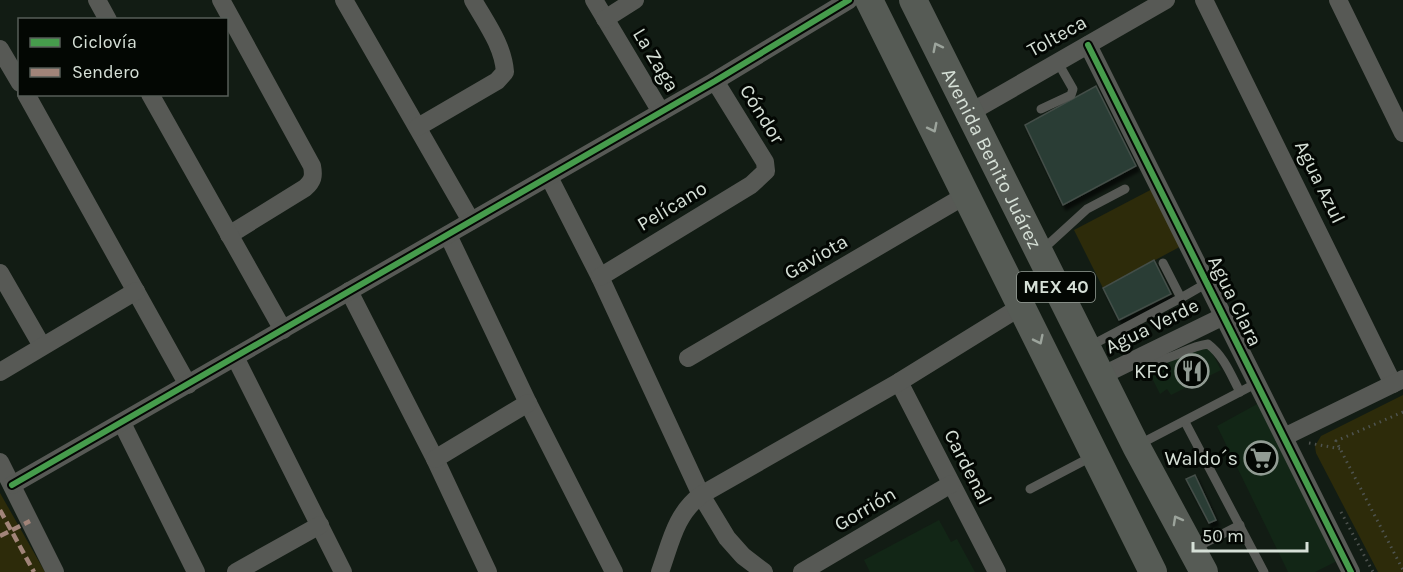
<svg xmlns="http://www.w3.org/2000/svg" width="1403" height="572" font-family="Karla,sans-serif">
<defs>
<filter id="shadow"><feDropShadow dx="3" dy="5" stdDeviation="1.5" flood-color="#0009"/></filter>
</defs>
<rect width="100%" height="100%" fill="#121c14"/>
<g fill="#122616">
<path d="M1199,346L1202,350L1209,347L1221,370L1171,395L1167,389L1160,394L1149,372Z"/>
<path d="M1259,403L1339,560L1315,572H1288L1217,426Z"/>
<path d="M939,520L951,542L957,539L975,572H870L864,560Z"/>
</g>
<g fill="#2d2b0a">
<path d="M1158,186L1187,243L1103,288L1074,230Z"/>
<path d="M1403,395V572H1378L1316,453L1315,446L1321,436Z"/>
<path d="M0,493L45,572H0Z"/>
</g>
<g fill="#2a3e36" stroke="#444e48" stroke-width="1.5" filter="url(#shadow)">
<path d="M1096,86L1136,166L1063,205L1025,125Z"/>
<path d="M1154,260L1171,294L1119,320L1103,288Z"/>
<path d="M1195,475L1216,520L1209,523L1186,479Z"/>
</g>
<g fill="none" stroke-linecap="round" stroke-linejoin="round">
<g stroke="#4e534f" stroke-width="3" stroke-dasharray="1.5 4.5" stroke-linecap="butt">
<path d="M1403,412L1336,441L1403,570"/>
<path d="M1309,443L1341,449"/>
<path d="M1341,512L1373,572"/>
</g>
<g stroke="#575955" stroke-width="9">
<path d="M1041,109L1071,95L1073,89L1057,61"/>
<path d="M1041,251L1087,209L1125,189"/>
<path d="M1181,298L1207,283"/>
<path d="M1090,346L1181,298L1163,263"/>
<path d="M1140,359C1171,365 1180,348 1208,344C1224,356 1231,375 1240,392"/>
<path d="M1185,422L1264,572"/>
<path d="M1138,445L1257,383"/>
<path d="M1030,489L1093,456"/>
<path d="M1195,548L1240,525"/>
</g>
<g stroke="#575955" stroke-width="18">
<path d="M97,0L108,20"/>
<path d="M221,0L312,166C314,176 313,181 305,188L229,235"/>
<path d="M344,0L471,221"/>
<path d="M594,0L661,112"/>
<path d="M1204,0L1393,384"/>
<path d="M1338,0L1403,133"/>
<path d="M605,19L635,0"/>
<path d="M1088,45L1351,572"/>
<path d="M0,49L20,83"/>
<path d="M26,94L188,385"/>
<path d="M150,94L283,330"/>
<path d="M971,112L1166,0"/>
<path d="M418,127L497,81L505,72C503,45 486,23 473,0"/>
<path d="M549,177L600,277L701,495L727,538L743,556L764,572"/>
<path d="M448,235L528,403L614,572"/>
<path d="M0,273L42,346"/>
<path d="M600,277L751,185L766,171L765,162L715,81"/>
<path d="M349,291L435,459L488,572"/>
<path d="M235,357L343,572"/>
<path d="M688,358L966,195"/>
<path d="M0,372L136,291"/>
<path d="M1101,376L1224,316"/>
<path d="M899,382L997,572"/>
<path d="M122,423L196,572"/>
<path d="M1284,437L1403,379"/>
<path d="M435,459L528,403"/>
<path d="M0,462L55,572"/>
<path d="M12,485L715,81L849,0"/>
<path d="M236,572L320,525"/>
<path d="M660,572C671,542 675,515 701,495L899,382L1022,306"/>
<path d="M802,572L951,484"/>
</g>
<g stroke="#565b55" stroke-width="28">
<path d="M869,0L1153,572"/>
<path id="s1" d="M913,0L1136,446L1204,572"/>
</g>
<g stroke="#a18479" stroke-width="4.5" stroke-dasharray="9 4.5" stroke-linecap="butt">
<path d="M0,510L34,572"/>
<path d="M0,536L30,521"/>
</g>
<g stroke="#030703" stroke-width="10">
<g id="cycleway">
<path d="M1088,45L1351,572"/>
<path d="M12,485L715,81L849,0"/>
</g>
</g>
<use href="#cycleway" stroke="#469c4c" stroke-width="6"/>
</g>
<defs><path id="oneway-chevron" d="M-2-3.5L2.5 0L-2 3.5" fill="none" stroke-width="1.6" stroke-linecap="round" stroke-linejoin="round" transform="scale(1.5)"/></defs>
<g stroke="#9ca49c">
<use href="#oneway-chevron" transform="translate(937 47) rotate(-117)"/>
<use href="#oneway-chevron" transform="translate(933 128) rotate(63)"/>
<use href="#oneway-chevron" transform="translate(1039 340) rotate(64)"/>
<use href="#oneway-chevron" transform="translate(1177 520) rotate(-119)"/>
</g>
<defs>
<g id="restaurant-ring" transform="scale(1.725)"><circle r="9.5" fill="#030703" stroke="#919b93" stroke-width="1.5"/><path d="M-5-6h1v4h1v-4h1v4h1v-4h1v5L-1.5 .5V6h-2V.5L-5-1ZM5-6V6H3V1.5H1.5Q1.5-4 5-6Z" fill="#919b93"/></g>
<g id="supermarket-ring" transform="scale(1.725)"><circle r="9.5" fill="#030703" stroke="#919b93" stroke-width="1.5"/><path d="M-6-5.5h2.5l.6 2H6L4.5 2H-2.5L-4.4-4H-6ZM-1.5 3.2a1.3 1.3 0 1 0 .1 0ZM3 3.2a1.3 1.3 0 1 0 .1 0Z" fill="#919b93"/></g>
</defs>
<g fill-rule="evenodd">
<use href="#restaurant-ring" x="1192" y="371"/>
<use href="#supermarket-ring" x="1261" y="458"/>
</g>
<g text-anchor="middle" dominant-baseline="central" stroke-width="6" stroke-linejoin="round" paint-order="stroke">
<rect fill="#030703" stroke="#979f97" stroke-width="1.5" x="1017" y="272" width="78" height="30" rx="4.5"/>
<g font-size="18" font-weight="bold" fill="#d6e0d7">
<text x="1056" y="287">MEX 40</text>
</g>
<g font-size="20" fill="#d6e0d7" stroke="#030703">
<text transform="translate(1057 36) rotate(-29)">Tolteca</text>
<text transform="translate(656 60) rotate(59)">La Zaga</text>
<text transform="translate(762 114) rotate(58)">Cóndor</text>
<text stroke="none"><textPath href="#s1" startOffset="177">Avenida Benito Juárez</textPath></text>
<text transform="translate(1320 182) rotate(64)">Agua Azul</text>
<text transform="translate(672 206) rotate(-31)">Pelícano</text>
<text transform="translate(816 257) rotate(-30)">Gaviota</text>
<text transform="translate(1235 301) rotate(64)">Agua Clara</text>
<text transform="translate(1152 326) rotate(-26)">Agua Verde</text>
<text transform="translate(968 467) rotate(63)">Cardenal</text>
<text transform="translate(865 509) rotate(-30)">Gorrión</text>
</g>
<g font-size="20" fill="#d6e0d7" stroke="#030703" text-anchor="end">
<text x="1169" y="371">KFC</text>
<text x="1238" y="458">Waldo´s</text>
</g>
</g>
<rect x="18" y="18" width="210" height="78" fill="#030703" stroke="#575e58" stroke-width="1.5"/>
<rect x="30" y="38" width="30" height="9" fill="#469c4c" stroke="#575e58" stroke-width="1.5"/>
<text x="72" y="48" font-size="18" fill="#d6e0d7">Ciclovía</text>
<rect x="30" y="68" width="30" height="9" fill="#a18479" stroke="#575e58" stroke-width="1.5"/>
<text x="72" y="78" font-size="18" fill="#d6e0d7">Sendero</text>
<path d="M1193 542v9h114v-9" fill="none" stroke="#d6e0d7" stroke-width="3"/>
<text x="1202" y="542" font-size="18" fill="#d6e0d7" stroke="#030703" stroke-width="4.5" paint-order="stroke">50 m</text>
</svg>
